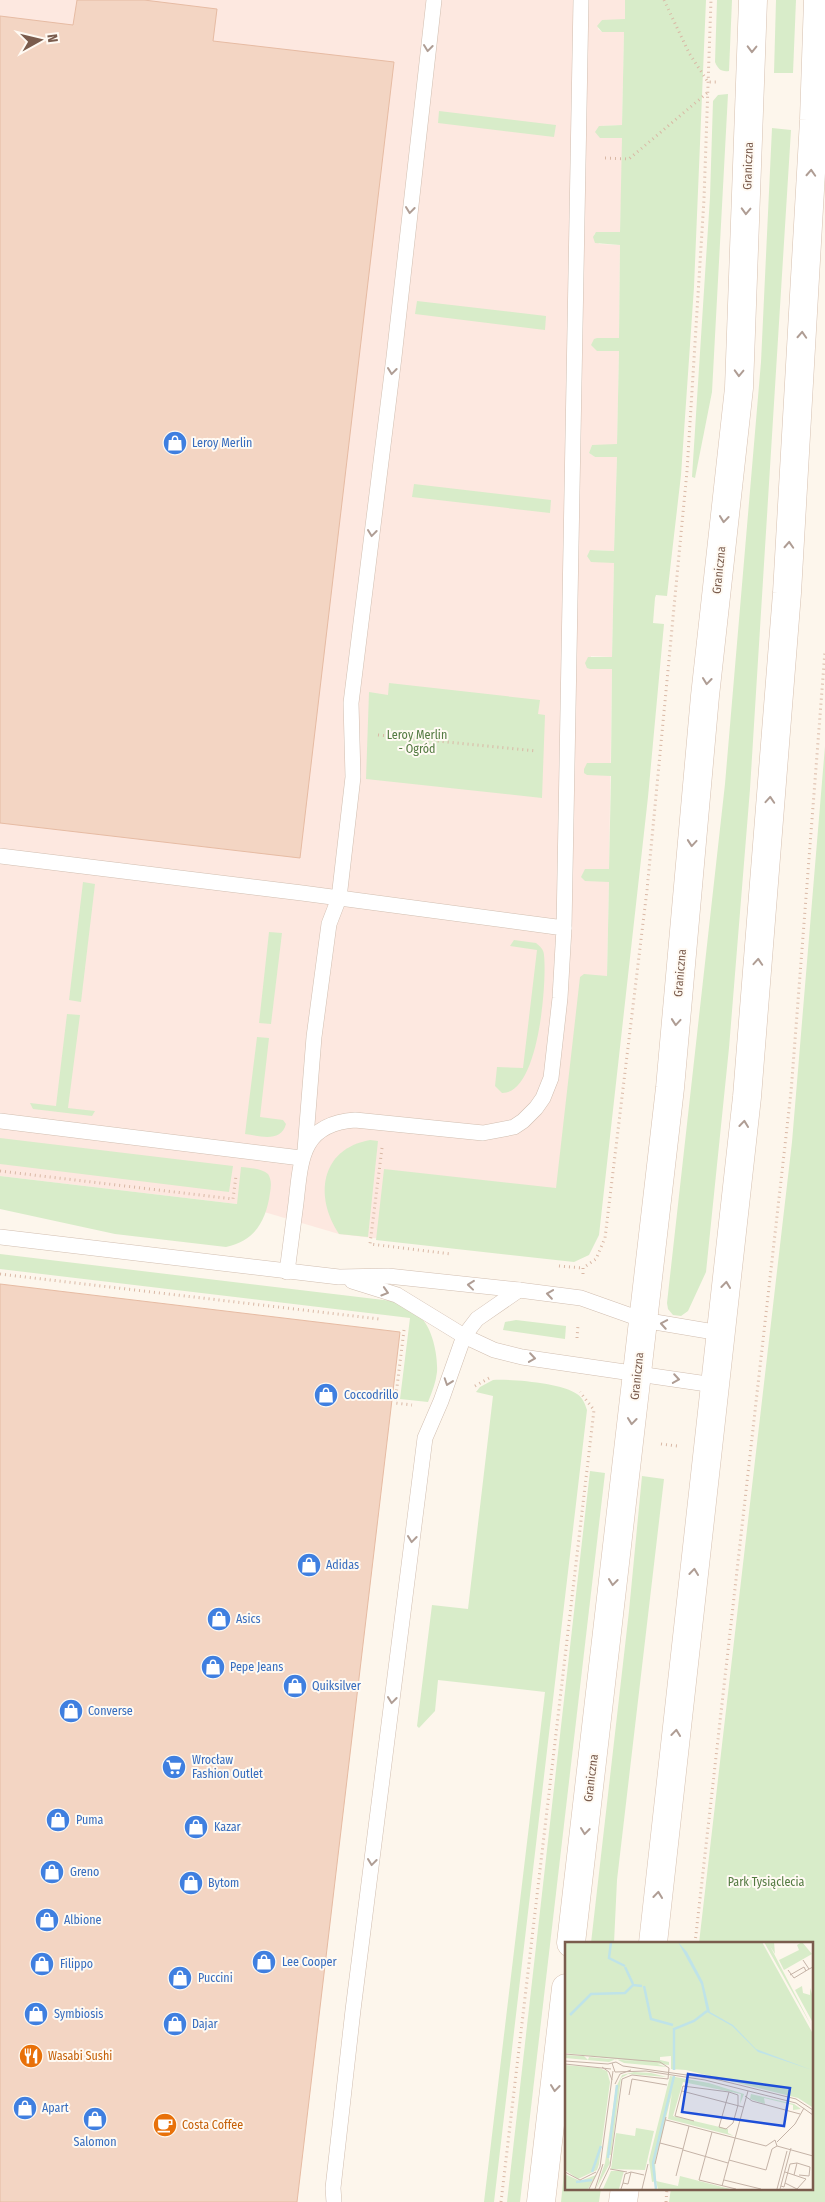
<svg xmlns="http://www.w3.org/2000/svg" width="825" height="2202" font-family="'Fira Sans Condensed',sans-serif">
<rect width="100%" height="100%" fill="#fdf6ec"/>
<path fill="#fde8e0" d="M0,0H625V20H602L598,29L602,32H624L622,125L599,126L600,138H623L620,232H599L594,234L599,244L620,245L619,338L594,339L597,351H619L617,445H592L589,453L595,457H617L614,551L593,550L589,552L587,556L614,563L612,657L591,656L590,669H612L609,869H585V881H609L607,976L573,1261L339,1234L237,1204L0,1176Z"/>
<g fill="#d8ecc9">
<path d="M625,0H706L694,287L681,475L667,596L656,595L655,598L653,623L664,624L648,797L599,1235L589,1255L574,1262L376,1240L384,1169L556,1188L580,977L584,974L607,976L609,882L585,881L581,877L585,869H609L611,776L587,775L584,773V769L587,763H611L612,669H590L587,668L585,663L588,657H612L614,563L591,562L587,556L590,550L614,551L617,457H595L589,453L592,445L617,444L619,351H597L591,345L594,339L597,338H619L620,245L595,243L593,237L596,232H620L622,138H600L595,132L599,126L622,125L624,32H602L597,26L602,20L625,19Z"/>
<path d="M717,0H732L729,71C721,72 718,69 715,62Z"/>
<path d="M776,0H796L793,73H774Z"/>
<path d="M728,94L712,392L695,478L692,477L710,197L713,101L718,95Z"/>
<path d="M439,111L556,125L554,137L438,123Z"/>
<path d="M772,128L791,130L750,789L729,1048L706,1272L688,1311L681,1316L673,1315L668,1309L667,1303L725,784L761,362Z"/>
<path d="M417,301L546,316L545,330L415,314Z"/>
<path d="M414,484L551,500L550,513L412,497Z"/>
<path d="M389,683L540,700L538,714L545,715L542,798L366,779L369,692L388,695Z"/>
<path d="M825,746V2202H669L671,2188H811V1943H699L792,1142Z"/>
<path d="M83,882L95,884L81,1002L69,1000Z"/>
<path d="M269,932L282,933L271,1024L259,1023Z"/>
<path d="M514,940L536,943C540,946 544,950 544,955C547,982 539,1094 502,1093L495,1086L497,1067L523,1068L537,950L510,946Z"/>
<path d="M67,1014L80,1015L68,1108L95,1111L92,1116L33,1109L30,1103L56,1106Z"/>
<path d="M257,1037L269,1038L260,1117L283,1120L286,1124C281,1143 260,1136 245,1134Z"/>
<path d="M0,1138L233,1166L229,1192L0,1164Z"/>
<path d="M370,1140L378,1141L368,1237L339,1234C314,1197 320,1149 370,1140Z"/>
<path d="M241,1167C249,1168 262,1168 268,1174C272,1180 271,1187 270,1193C266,1221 255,1241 226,1247L115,1234L0,1209V1176L237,1204Z"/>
<path d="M0,1254L392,1301C402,1304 415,1311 422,1319C433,1330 438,1357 437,1372C436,1382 432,1392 428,1402L400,1399L410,1318L0,1269Z"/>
<path d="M516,1320L566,1326L565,1339L503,1330L505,1322Z"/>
<path d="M493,1380C512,1379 562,1383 577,1394C583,1398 585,1404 587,1410L494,2202H484L545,1692L438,1680L435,1711L419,1728L417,1726L432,1605L468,1609L493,1396L476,1392L480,1387Z"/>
<path d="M590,1471L605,1473L520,2202H507Z"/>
<path d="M642,1476L664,1479L617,1880L614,1943H591L629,1611Z"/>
<path d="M566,2153V2188H601L599,2202H561Z"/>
</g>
<g fill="#f3d5c3" stroke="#e6bba3">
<path d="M77,0H144L217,9L213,41L394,62L300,858L0,823V16L73,25Z"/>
<path d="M0,1284L400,1332L297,2202H0Z"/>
</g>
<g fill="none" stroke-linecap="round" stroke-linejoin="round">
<g stroke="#d1beb0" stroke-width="16">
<g id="service">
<path d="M0,856L302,893L564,928L560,998L551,1078L543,1098L536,1108L523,1121L514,1127L483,1133L355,1120C301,1124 301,1159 296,1203C293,1226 290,1249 287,1272"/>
<path d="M564,928L581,0"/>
<path d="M0,1121L301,1158"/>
<path d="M305,1150L314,1037L329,924L339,898L353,777L351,703L394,357L434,0"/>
<path d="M0,1237L339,1277L388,1276L519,1290L581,1298L643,1320L720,1333"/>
<path d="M352,1281L397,1295L464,1336L494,1350L522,1357L714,1385"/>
<path d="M334,2202L333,2188L353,2010L425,1438L441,1401L464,1336L477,1319L519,1290"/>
</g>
</g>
<g stroke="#d6c0b0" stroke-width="29">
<g id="secondary">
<path d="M571,1943L670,1088L705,696L739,388L753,0"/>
<path d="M653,1943L747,1097L787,593L814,120L818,0"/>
<path d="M541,2202L566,1988"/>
<path d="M623,2202L625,2188"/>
</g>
</g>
<g stroke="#d9b8a5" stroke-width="3" stroke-dasharray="1 4" stroke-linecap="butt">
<path d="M664,0L689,53L708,82H718"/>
<path d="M605,158L629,159L707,93"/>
<path d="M378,735L536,751"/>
<path d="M382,1148L370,1244L451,1254"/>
<path d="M0,1171L233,1199L236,1176"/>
<path d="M559,1266L583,1268"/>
<path d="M0,1274L379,1319"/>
<path d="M583,1274V1268L596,1259L605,1238L647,890L687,471L704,199L711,0"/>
<path d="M404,1330L395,1403L412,1405"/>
<path d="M577,1338L578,1325"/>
<path d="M475,1386L491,1377"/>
<path d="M661,1444L677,1446"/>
<path d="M695,1943L791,1092L825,651"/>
<path d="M501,2202L594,1410L580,1392"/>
<path d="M666,2202L667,2188"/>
</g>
<use href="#service" stroke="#fff" stroke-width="15"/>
<use href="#secondary" stroke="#fff" stroke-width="28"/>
</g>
<defs><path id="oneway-chevron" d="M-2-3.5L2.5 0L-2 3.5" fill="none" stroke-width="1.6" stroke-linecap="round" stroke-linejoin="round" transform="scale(1.25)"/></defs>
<g stroke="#af9d94">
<use href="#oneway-chevron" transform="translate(428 48) rotate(97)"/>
<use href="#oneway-chevron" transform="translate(752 49) rotate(91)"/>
<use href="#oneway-chevron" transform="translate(811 173) rotate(-87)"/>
<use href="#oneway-chevron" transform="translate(410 210) rotate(97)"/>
<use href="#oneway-chevron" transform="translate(746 211) rotate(92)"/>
<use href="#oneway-chevron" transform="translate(802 335) rotate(-87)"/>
<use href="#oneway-chevron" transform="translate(392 371) rotate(97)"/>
<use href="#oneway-chevron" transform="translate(739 373) rotate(92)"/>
<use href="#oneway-chevron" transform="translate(724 519) rotate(96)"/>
<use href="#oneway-chevron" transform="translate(372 533) rotate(97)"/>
<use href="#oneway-chevron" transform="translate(789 545) rotate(-87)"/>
<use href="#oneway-chevron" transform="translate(707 681) rotate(96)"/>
<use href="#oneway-chevron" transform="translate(770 800) rotate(-86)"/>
<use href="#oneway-chevron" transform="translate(692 843) rotate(95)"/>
<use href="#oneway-chevron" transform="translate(758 962) rotate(-86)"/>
<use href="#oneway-chevron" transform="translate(676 1022) rotate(95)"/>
<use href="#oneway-chevron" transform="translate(744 1124) rotate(-84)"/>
<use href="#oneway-chevron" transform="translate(471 1285) rotate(-174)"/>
<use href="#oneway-chevron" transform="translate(726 1285) rotate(-84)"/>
<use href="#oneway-chevron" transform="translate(385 1292) rotate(17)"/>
<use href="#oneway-chevron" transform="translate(550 1294) rotate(-172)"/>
<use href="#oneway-chevron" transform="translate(664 1324) rotate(-170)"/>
<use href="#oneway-chevron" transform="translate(532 1358) rotate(8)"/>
<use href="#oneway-chevron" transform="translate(676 1379) rotate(9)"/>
<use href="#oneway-chevron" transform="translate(448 1382) rotate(109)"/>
<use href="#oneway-chevron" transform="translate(632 1421) rotate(96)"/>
<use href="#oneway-chevron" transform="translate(412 1539) rotate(97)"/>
<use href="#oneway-chevron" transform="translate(694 1572) rotate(-84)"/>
<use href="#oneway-chevron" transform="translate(613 1582) rotate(97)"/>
<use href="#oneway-chevron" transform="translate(392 1700) rotate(97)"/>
<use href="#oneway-chevron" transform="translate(676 1733) rotate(-84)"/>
<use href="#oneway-chevron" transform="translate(585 1831) rotate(97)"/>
<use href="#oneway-chevron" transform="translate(372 1862) rotate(97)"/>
<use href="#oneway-chevron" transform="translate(658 1895) rotate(-84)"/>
<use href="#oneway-chevron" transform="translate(555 2088) rotate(97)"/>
</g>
<defs>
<g id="shop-disc" transform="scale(1.25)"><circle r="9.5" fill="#3f7fe0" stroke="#fffaf3"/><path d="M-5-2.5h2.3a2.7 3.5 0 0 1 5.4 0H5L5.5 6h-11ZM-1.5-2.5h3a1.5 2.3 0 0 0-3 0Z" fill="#fff"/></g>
<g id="supermarket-disc" transform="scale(1.25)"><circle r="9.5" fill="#3f7fe0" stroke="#fffaf3"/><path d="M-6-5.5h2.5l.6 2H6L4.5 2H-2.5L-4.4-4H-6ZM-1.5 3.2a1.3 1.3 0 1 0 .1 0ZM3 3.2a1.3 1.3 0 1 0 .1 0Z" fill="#fff"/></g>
<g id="restaurant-disc" transform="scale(1.25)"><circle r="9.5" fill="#e8710a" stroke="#fffaf3"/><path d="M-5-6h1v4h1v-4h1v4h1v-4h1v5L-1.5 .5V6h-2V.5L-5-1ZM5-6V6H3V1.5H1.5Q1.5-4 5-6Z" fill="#fff"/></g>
<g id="cafe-disc" transform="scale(1.25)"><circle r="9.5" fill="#e8710a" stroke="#fffaf3"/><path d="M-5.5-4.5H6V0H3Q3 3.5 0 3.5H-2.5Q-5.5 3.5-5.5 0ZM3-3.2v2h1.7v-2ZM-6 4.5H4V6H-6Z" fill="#fff"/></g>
</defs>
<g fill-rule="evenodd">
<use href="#shop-disc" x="175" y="443"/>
<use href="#shop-disc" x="326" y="1395"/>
<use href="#shop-disc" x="309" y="1565"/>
<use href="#shop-disc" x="219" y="1619"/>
<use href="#shop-disc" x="213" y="1667"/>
<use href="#shop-disc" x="295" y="1686"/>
<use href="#shop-disc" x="71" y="1711"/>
<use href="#supermarket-disc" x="174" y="1767"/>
<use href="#shop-disc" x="58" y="1820"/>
<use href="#shop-disc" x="196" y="1827"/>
<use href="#shop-disc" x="52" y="1872"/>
<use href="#shop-disc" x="191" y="1883"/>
<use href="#shop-disc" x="47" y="1920"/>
<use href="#shop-disc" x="264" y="1962"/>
<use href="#shop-disc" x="42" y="1964"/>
<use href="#shop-disc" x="180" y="1978"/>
<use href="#shop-disc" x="36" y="2014"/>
<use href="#shop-disc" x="175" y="2024"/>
<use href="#restaurant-disc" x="31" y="2056"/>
<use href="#shop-disc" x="25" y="2108"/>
<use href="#shop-disc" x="95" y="2119"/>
<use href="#cafe-disc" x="165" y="2125"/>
</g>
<g text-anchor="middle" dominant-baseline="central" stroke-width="4" stroke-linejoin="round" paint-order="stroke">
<g font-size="12" fill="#7a5c4d" stroke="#fffaf3">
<text transform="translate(748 166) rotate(-88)">Graniczna</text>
<text transform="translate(719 570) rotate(-84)">Graniczna</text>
<text transform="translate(680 973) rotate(-85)">Graniczna</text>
<text transform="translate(637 1376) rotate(-84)">Graniczna</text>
<text transform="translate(591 1778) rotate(-83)">Graniczna</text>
</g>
<g font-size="12" fill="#366cbe" stroke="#fffaf3" text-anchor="start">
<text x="192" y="443">Leroy Merlin</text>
<text x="344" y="1395">Coccodrillo</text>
<text x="326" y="1565">Adidas</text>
<text x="236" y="1619">Asics</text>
<text x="230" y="1667">Pepe Jeans</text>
<text x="312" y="1686">Quiksilver</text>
<text x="88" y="1711">Converse</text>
<text x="192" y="1760">Wrocław<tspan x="192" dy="14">Fashion Outlet</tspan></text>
<text x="76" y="1820">Puma</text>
<text x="214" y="1827">Kazar</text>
<text x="70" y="1872">Greno</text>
<text x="208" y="1883">Bytom</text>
<text x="64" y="1920">Albione</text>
<text x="282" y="1962">Lee Cooper</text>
<text x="60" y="1964">Filippo</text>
<text x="198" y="1978">Puccini</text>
<text x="54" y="2014">Symbiosis</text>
<text x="192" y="2024">Dajar</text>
<text x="42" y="2108">Apart</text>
<text x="95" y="2142" text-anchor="middle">Salomon</text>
</g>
<g font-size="12" fill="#537a41" stroke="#fffaf3">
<text x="417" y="735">Leroy Merlin<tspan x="417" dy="14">- Ogród</tspan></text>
<text x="766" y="1882">Park Tysiąclecia</text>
</g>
<g font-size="12" fill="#c56008" stroke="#fffaf3" text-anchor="start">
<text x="48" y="2056">Wasabi Sushi</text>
<text x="182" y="2125">Costa Coffee</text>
</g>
</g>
<g transform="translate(565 1942)">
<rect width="248" height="248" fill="#fdf6ec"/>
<path d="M0,0H197L247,90V165L233,156L121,128L106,127V114L95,115V118L104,120V123L0,111ZM199,0H209L210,12L205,4L247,85ZM237,0L247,12L219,28L214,18L234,8L232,3ZM237,44L238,51L245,53V46L247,52V79L230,48ZM0,113L19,114L23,118L24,115L90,121L102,125L59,121L51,117L44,120L0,116ZM0,123L34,126L42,129L45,140L34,222L32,228L13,237L0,228ZM69,130L86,131L102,135L63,132L56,136L46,213H43L45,221L31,247L40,221L51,145L57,133ZM105,134L144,141L179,152L175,162L176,152L118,140L108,174L163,187V191L169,194L103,177L107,151L90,221L91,239L113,244L115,234L165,247H93L91,239L87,240L84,218ZM186,152L229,162L236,167L228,168V163L199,156L200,162L185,157ZM71,186L89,189L80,228L46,227L51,191L70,194ZM46,229H59L54,247H38ZM0,232L15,239L31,233L23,247H0Z" fill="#d8ecc9"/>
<path d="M113,0L122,10L138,40L145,70L168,83L191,107L247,128L193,110L167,84L142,70L136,42Z" fill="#bfe3e8"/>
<path fill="none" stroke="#bfe3e8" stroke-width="2.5" d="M46,0L44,16L60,24M60,25L68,42M79,44L86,77L108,83M5,73L26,52L60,51L68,43L77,44M109,128V87L129,79L142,69M43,216L52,143M27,230L36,204M11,240L27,238M91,247L88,221L109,134"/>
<path fill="none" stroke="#c5b3a7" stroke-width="1" d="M238,18L244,27L248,25M223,28L229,36L244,27M225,33L239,25L241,29M0,112L95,120L104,126L103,137L67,133L57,137L45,224L34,247M0,119L43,122L51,120L58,124L150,137L231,157L248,168M47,121L50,130L81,129L140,138L231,161L248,173M0,122L46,127M37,125L44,130L47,138M50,142L55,132L66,128M117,149L178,165M64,153L67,137L102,143M180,154L187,159L235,172M173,163V153L164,150L154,185L161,187L168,181L173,163M101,178L124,184M129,179L110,174L118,144L164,150M147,190L134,238L171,247M212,200L230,182L239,166M95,201L118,207M118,208L163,221M164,218L201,228L207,207L212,204L248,214M90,222L101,175M45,227L62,230M0,230L15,238L31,230M220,230L241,237L232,247L220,241M229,233L232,221L245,225L244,234L234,233M111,234L124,184L201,204L210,198L212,204M159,238L196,247M58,241L60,232L66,230M157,244L183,149M216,244L219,245L225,222L232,221M24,247L35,225L48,129M30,247L38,222M56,247L58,241L63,242L66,230L79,233M77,247L83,222M212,247L222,209M215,247L226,206"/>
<path fill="#1d4ed8" fill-opacity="0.15" stroke="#1d4ed8" stroke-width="2.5" d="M123,132L225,146L219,184L117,170Z"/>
<rect width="248" height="248" fill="none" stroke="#7a5c4d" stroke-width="2.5"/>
</g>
<g transform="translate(40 40) rotate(82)" stroke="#fffaf3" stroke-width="4" paint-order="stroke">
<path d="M0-4L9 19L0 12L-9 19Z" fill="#7a5c4d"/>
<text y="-8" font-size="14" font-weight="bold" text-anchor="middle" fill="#7a5c4d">N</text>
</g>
</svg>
